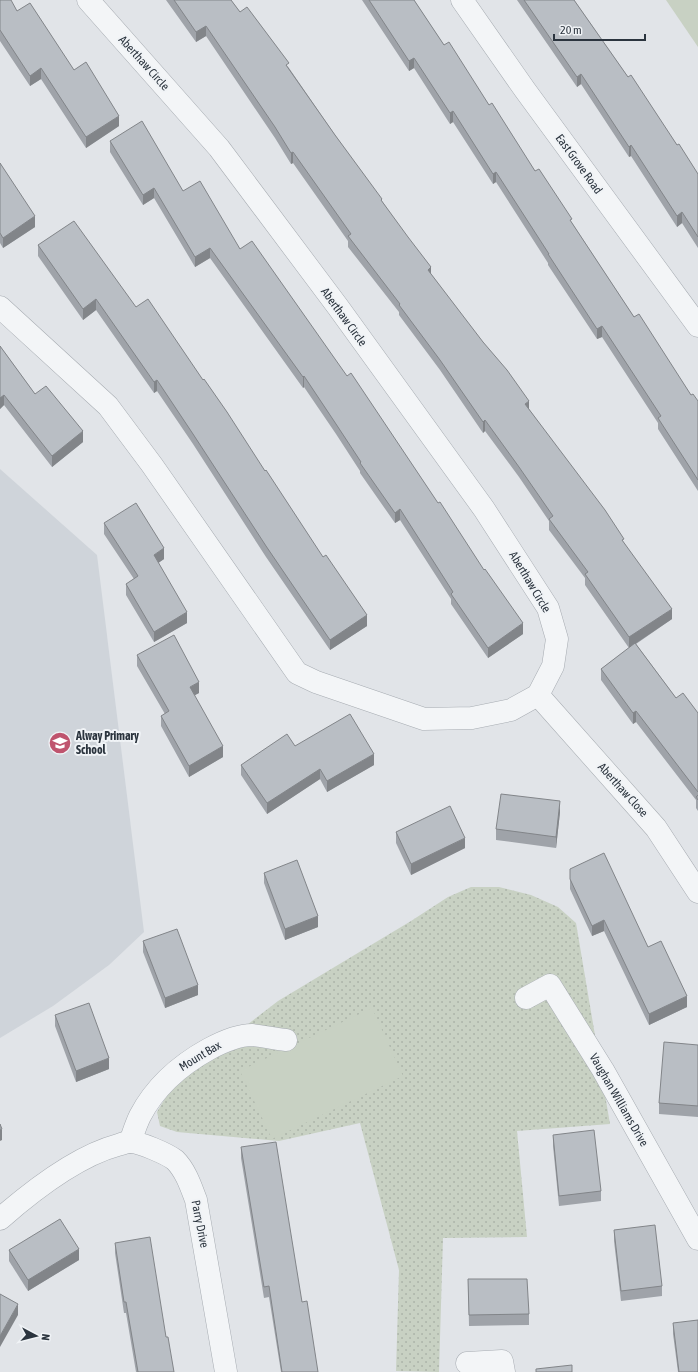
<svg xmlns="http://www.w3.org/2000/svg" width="698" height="1372" font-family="'Asap Condensed',sans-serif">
<defs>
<pattern id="grass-dots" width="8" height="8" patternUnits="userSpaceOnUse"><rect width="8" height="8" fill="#c8d1c3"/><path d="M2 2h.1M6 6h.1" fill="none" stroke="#acb4a9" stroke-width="1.8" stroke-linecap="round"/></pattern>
</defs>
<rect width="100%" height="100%" fill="#e1e4e8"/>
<path fill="#cfd4da" d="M0,469L97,555L144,932L109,965L53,1006L0,1038Z"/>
<path fill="url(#grass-dots)" d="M471,887H499L531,895L558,907L576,923L610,1124L517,1131L527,1237L443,1238L439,1372L396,1371L399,1270L360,1123L279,1141L177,1132L160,1126L157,1112L170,1090L186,1072L278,1001L411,921L448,897Z"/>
<g fill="#c8d1c3">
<path d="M666,0H698V47Z"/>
<path d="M372,1008L403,1076L272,1139L240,1071Z"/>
</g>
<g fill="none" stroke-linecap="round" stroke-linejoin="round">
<g stroke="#a7acb2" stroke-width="23">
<g id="minor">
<path d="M462,0L525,90L698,326"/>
<path d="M0,307L108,406L152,465L297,673L316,682L424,719L472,718L511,710L538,695L553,666L557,639L548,608L484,509L338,307L219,148L88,0"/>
<path d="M538,695L656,828L698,892"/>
<path d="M526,998L550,985L603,1070L698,1239"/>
<path d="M130,1142C133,1134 136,1124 140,1116C155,1087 180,1065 209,1049C222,1042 237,1035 252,1035C263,1036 275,1039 286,1040"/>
<path d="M0,1219C32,1191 77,1156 118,1145C122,1144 126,1142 130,1142C140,1142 167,1154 175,1160C186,1171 191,1187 196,1200L226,1372"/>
<path d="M467,1363L502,1361L504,1372"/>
</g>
</g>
<use href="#minor" stroke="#f3f5f7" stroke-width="22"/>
</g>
<g fill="#9fa3a9">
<path d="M0,0L17,11L74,70L119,126L86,148L41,79L30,86L0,41Z"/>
<path d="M166,0H231L240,12L289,68L335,135L382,201L431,274L529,409L624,543L672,619L636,644L676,698L698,713V811L696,808V800L636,722L633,724L601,680V669L629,648L585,585V578L549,530V521L519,477L485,431L483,433L440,370L399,315V312L348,247V241L293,163L291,164L275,138L206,36L196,42Z"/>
<path d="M362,0H414L444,45L489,105L535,171L572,223L634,317L691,395L698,401V491L658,429V423L602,337L597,339L548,265V263L496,182L493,184L453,122L450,124L414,68L409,71Z"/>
<path d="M517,0H574L628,77L698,174V248L682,223L677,227L631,156L629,157L581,84L577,87Z"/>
<path d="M110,141L183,191L240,249L523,634L488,658L451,604V599L400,520L395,523L360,473V471L336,434L304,387L303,388L210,258L195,267L154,198L143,205L110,152Z"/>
<path d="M0,163L35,227L3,248L0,243Z"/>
<path d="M38,245L136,307L265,471L367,626L330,650L266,557L193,444L157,391L154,393L96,310L83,320L38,256Z"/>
<path d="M0,346L35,394L83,442L52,467L4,405L0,409Z"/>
<path d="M104,523L164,559L158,563L187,623L154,642L126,595V584L134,579L104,534Z"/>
<path d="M137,655L199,693L194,695L223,757L189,777L161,726V716L165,714L137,666Z"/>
<path d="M295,746L374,765L327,792L320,779L267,814L241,775V765Z"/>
<path d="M560,812L556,848L496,840V829Z"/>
<path d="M396,832L465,848L411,875L396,843Z"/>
<path d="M570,869L648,947L687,1007L649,1025L604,931L592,936L570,889Z"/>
<path d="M264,873L318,927L285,940L264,883Z"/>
<path d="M143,941L198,995L165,1008L143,952Z"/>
<path d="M55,1015L109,1069L76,1082L55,1026Z"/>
<path d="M698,1045V1117L659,1114V1103Z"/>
<path d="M553,1135L601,1191V1201L559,1206L553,1146Z"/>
<path d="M241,1147L302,1302L318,1372H281L269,1297L264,1298L241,1158Z"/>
<path d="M614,1230L662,1286V1296L621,1301L614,1241Z"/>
<path d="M115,1243L166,1337L174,1372H136L126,1313H124L115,1253Z"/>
<path d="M9,1250L79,1260L28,1291L9,1261Z"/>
<path d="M468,1279L529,1314V1325L469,1326Z"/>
<path d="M673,1323L698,1372H678L673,1334Z"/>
</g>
<g fill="#828589">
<path d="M206,26V36L196,42V32Z"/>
<path d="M414,58V68L409,71V61Z"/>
<path d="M41,68V79L30,86V76Z"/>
<path d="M581,74V84L577,87V77Z"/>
<path d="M453,111V122L450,124V113Z"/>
<path d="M119,116V126L86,148V137Z"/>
<path d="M631,145V156L629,157V147Z"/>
<path d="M293,152V163L291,164V153Z"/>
<path d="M496,172V182L493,184V174Z"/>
<path d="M154,188V198L143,205V195Z"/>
<path d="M682,212V223L677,227V216Z"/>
<path d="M35,216V227L3,248V238Z"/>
<path d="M210,248V258L195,267V257Z"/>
<path d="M431,267V278L428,270Z"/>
<path d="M96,299V310L83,320V309Z"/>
<path d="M602,326V337L597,339V329Z"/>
<path d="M304,376V387L303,388V377Z"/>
<path d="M157,380V391L154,393V382Z"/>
<path d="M4,395V405L0,409V398Z"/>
<path d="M529,401V412L525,404Z"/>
<path d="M485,420V431L483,433V422Z"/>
<path d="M83,431V442L52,467V456Z"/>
<path d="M400,509V520L395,523V513Z"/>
<path d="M164,548V559L154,566V555Z"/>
<path d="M672,609V619L629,648V637Z"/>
<path d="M187,612V623L154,642V632Z"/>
<path d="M367,615V626L330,650V640Z"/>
<path d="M523,623V634L488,658V648Z"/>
<path d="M199,682V693L190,698V687Z"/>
<path d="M636,711V722L633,724V713Z"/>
<path d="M223,746V757L189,777V766Z"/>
<path d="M374,754V765L327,792V781Z"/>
<path d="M320,769V779L267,814V803Z"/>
<path d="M560,801V812L556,848V837Z"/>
<path d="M465,838V848L411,875V864Z"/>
<path d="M318,916V927L285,940V929Z"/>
<path d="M604,920V931L592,936V926Z"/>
<path d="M198,985V995L165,1008V998Z"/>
<path d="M687,996V1007L649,1025V1014Z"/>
<path d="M109,1058V1069L76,1082V1071Z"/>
<path d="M2,1129V1140L0,1141V1130Z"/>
<path d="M79,1249V1260L28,1291V1280Z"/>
<path d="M18,1304V1315L0,1347V1336Z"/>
</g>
<g fill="#b9bec4" stroke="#828589">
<path d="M0,0H11L17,11L30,3L74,70L86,62L119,116L86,137L41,68L30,76L0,30Z"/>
<path d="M174,0H231L240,12L247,7L289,63L286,65L335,135L382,199L381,200L408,237L431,267L428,270L483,342L507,370L529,401L525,404L605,510L624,539L622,540L672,609L629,637L585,574L588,572L549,519L553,516L519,467L485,420L483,422L440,360L399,305L400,304L348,236L351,234L293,152L291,153L275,127L206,26L196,32Z"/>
<path d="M369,0H414L444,45L449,42L489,105L492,103L535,171L539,169L572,219L570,220L634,317L639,314L691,395L693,394L698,401V480L658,418L661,416L602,326L597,329L548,254H549L496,172L493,174L453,111L450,113L414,58L409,61Z"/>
<path d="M524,0H574L628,77L631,75L677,145L679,144L698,174V237L682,212L677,216L631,145L629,147L581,74L577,77Z"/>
<path d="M142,121L183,191L200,181L240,249L252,241L347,376L351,373L438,503L440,502L484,570L485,569L523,623L488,648L451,594L453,592L400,509L395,513L360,463L361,462L336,424L304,376L303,377L210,248L195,257L154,188L143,195L110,141Z"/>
<path d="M0,163L35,216L3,238L0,233Z"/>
<path d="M74,221L136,307L148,299L203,380L204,379L227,412L265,471L266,470L323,557L326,555L367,615L330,640L266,546L193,434L157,380L154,382L96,299L83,309L38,245Z"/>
<path d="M0,346L35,394L46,386L83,431L52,456L4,395L0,398Z"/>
<path d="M136,503L164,548L154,555L187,612L154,632L126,584L138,576L104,523Z"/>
<path d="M174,635L199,682L190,687L223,746L189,766L161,716L169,711L137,655Z"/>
<path d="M635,643L676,698L683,693L698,713V792L636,711L633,713L601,669Z"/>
<path d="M350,714L374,754L327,781L320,769L267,803L241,765L287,734L295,746Z"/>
<path d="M501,794L560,801L556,837L496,829Z"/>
<path d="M698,795V800L696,797Z"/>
<path d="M450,806L465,838L411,864L396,832Z"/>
<path d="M604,853L648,947L661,941L687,996L649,1014L604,920L592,926L570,879V869Z"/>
<path d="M297,860L318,916L285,929L264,873Z"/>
<path d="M177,929L198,985L165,998L143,941Z"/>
<path d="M89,1003L109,1058L76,1071L55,1015Z"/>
<path d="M664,1042L698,1045V1106L659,1103Z"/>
<path d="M0,1124L2,1129L0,1130Z"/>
<path d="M594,1130L601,1191L559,1196L553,1135Z"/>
<path d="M276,1142L302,1302L307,1301L318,1372H282L269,1286L264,1287L241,1147Z"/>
<path d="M60,1219L79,1249L28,1280L9,1250Z"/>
<path d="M655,1225L662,1286L621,1291L614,1230Z"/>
<path d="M150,1237L166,1337H168L174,1372H138L126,1302H124L115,1243Z"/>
<path d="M468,1279H527L529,1314L469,1315Z"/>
<path d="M0,1294L18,1304L0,1336Z"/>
<path d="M698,1320V1372H679L673,1323Z"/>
<path d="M572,1365V1372H536V1369Z"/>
</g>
<defs>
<g id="school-disc" transform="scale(1.15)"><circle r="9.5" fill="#bf546e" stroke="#f0f3f6"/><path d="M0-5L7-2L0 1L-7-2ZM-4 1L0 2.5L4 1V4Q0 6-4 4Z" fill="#fff"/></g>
</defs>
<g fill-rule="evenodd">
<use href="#school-disc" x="60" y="743"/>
</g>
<g text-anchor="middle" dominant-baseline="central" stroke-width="4" stroke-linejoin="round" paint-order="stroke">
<g font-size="12" fill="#2b343e" stroke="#f0f3f6">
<text transform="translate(144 63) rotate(48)">Aberthaw Circle</text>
<text transform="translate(579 164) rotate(54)">East Grove Road</text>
<text transform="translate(344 317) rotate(54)">Aberthaw Circle</text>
<text transform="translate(530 582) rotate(59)">Aberthaw Circle</text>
<text transform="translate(623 790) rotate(48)">Aberthaw Close</text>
<text transform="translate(200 1056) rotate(-31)">Mount Bax</text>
<text transform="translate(619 1100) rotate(60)">Vaughan Williams Drive</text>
<text transform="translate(200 1224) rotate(79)">Parry Drive</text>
</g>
<g font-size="12" font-weight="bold" fill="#2b343e" stroke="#f0f3f6" text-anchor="start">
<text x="76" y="736">Alway Primary<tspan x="76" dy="14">School</tspan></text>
</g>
</g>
<g transform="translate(36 1336) rotate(97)" stroke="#f0f3f6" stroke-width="3" paint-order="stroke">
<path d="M0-3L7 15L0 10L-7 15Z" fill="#2b343e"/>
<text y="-6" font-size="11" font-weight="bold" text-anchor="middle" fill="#2b343e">N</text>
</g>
<path d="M554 34v6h91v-6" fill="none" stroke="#2b343e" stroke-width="2"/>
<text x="560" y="34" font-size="12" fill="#2b343e" stroke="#f0f3f6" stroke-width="3" paint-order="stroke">20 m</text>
</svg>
